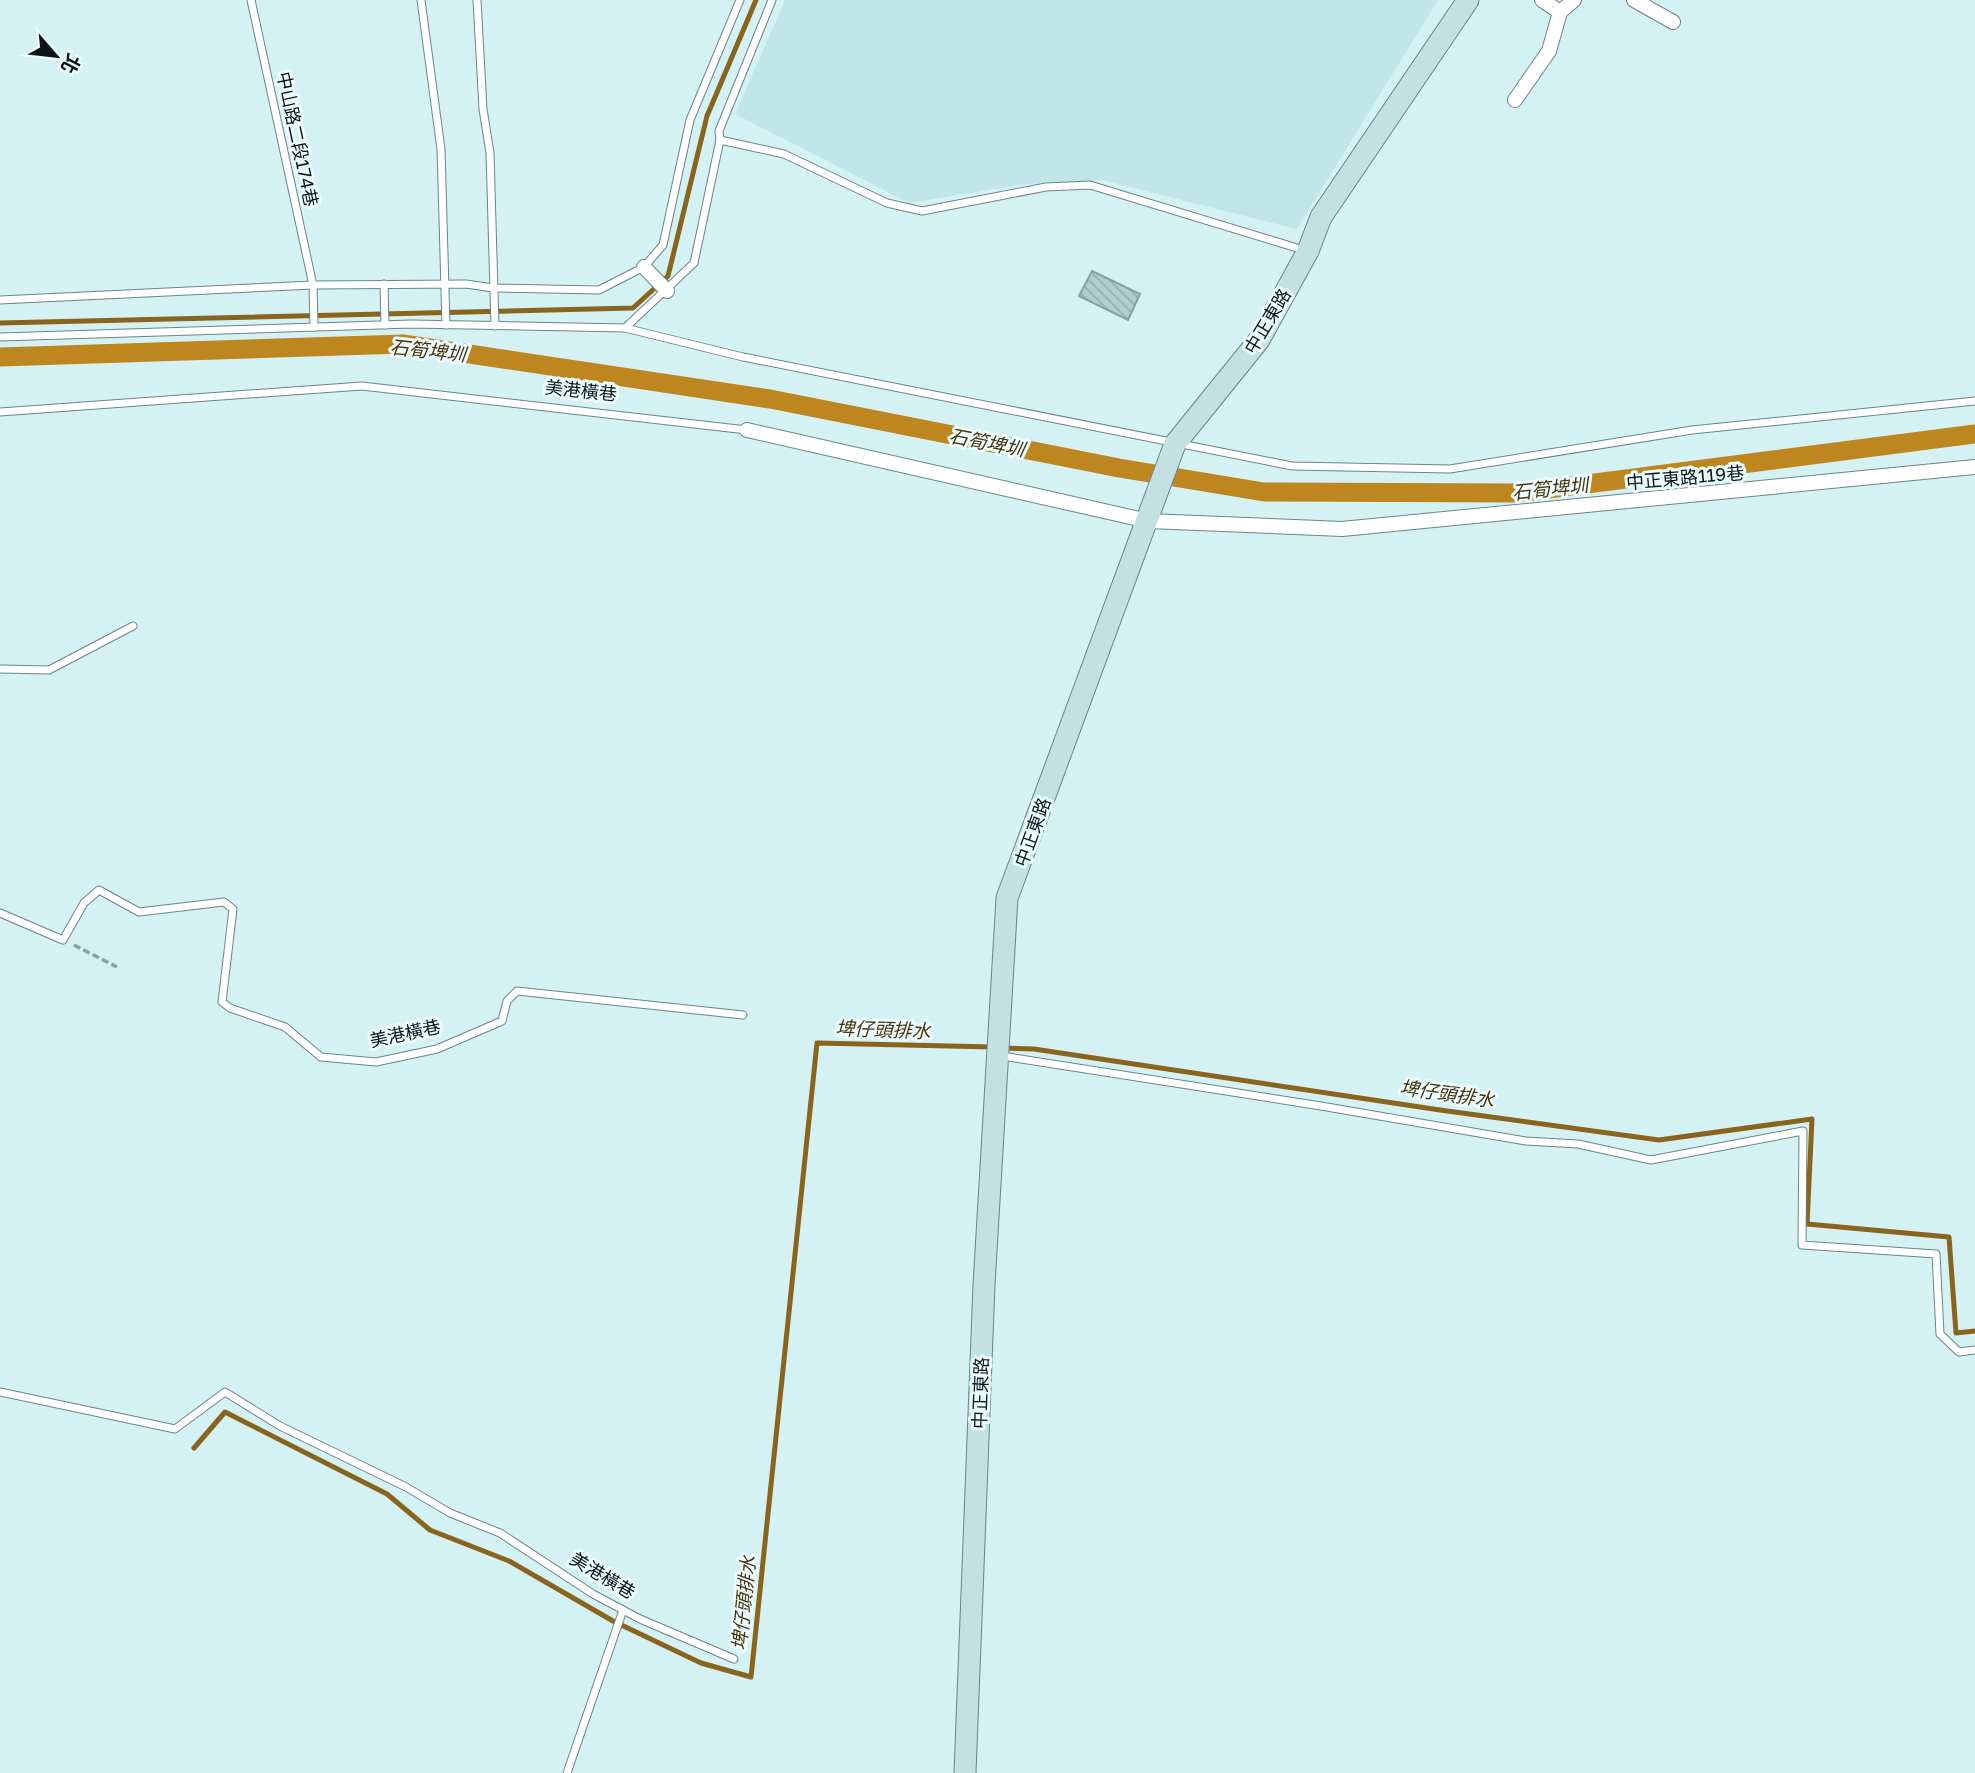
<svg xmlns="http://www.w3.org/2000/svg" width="1975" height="1773" font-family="'Golos Text','Noto Sans TC',sans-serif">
<defs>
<pattern id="building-back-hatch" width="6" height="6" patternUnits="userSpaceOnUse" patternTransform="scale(1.75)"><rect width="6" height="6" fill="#b0cdcf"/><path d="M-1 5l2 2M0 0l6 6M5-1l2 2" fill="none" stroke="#96afb1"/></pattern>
</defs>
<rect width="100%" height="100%" fill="#d4f1f4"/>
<path fill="#c0e6ea" d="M785,0H1438L1297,229L1102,180L1025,184L909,203L735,114Z"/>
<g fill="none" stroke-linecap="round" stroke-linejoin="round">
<g stroke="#88641c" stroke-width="5">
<path d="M0,323L633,308L668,276L707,116L756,0"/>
<path d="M1002,1048L1034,1049L1440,1110L1659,1140L1812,1119L1807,1224L1949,1237L1956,1333L1975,1331"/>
<path d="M194,1448L225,1412L387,1494L430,1530L509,1561L613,1621L701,1663L751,1677L817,1043L992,1047"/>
</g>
<path stroke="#bd861f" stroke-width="19" d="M0,357L403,344L770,399L1119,468L1264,492L1517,493L1975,434"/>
</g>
<path fill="url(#building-back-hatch)" stroke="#86a1a4" stroke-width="2" d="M1092,271L1140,294L1128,320L1079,296Z"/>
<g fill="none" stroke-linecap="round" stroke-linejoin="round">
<g stroke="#6a8587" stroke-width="9">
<g id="lane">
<path d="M251,0L313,285L314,327"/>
<path d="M421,0L441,149L446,325"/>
<path d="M477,0L483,109L490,153L495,326"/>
<path d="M720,140L784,154L887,203L922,211L1046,187L1090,185L1307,251"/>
<path d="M384,284L385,325"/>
<path d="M0,300L313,285L466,284L493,288L599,290L644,267L663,245L690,120L740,0"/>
<path d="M625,328L694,263L720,140L719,131L772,0"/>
<path d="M0,337L411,324L625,328L743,357L1292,466L1450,469L1692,430L1975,401"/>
<path d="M0,412L362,386L747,430"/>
<path d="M0,669L49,670L133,626"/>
<path d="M0,913L63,940L84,903L99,890L139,912L224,902L233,909L222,1002L230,1008L285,1027L321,1057L376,1062L437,1049L502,1021L507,1001L517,991L743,1015"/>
<path d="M1002,1056L1321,1106L1526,1141L1578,1144L1651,1160L1803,1131L1802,1245L1936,1254L1940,1334L1959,1352L1975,1350"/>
<path d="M0,1392L175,1429L225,1392L280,1426L406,1487L450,1513L500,1533L593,1594L640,1619L734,1659"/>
<path d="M567,1773L623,1610"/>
</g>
</g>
<g stroke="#6a8587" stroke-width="16">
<g id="street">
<path d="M1542,0L1560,12L1574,0"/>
<path d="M1634,0L1673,22"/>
<path d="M1515,100L1549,51L1560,12"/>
<path d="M644,267L667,291"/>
<path d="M747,430L1148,521L1342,529L1975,467"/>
</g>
</g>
<g stroke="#6a8587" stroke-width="23">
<path id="secondary" d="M965,1773L984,1285L1007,898L1175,444L1259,340L1308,251L1321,217L1468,0"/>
</g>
<path stroke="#899fa2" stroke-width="3.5" stroke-dasharray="7 3.5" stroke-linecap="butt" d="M74,945L117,967"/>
<use href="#lane" stroke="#fff" stroke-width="7"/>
<use href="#street" stroke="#fff" stroke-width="14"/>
<use href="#secondary" stroke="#c3e0e2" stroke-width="21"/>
</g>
<g text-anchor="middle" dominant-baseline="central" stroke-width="6" stroke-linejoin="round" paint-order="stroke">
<g font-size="18" fill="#0b1516" stroke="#ebfcfe">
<text transform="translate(298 139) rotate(78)">中山路二段174巷</text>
<text transform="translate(1267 321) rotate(-59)">中正東路</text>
<text transform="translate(581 390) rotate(6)">美港橫巷</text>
<text transform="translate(1685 477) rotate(-5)">中正東路119巷</text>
<text transform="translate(1032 832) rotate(-70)">中正東路</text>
<text transform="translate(405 1033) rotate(-12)">美港橫巷</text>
<text transform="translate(980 1393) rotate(-88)">中正東路</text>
<text transform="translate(603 1575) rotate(31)">美港橫巷</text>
</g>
<g font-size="19" font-style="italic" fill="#4a330a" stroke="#ebfcfe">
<text transform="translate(428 350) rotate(6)">石筍埤圳</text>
<text transform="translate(987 442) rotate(11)">石筍埤圳</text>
<text transform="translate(1550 488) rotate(-6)">石筍埤圳</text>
<text transform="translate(883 1029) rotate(2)">埤仔頭排水</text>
<text transform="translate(1447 1093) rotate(8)">埤仔頭排水</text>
<text transform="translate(743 1603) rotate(-84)">埤仔頭排水</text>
</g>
</g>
<g transform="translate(56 56) rotate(118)" stroke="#ebfcfe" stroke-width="5" paint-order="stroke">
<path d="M0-5L12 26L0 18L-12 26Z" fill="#0b1516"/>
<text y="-10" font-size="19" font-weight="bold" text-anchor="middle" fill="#0b1516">北</text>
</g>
</svg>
